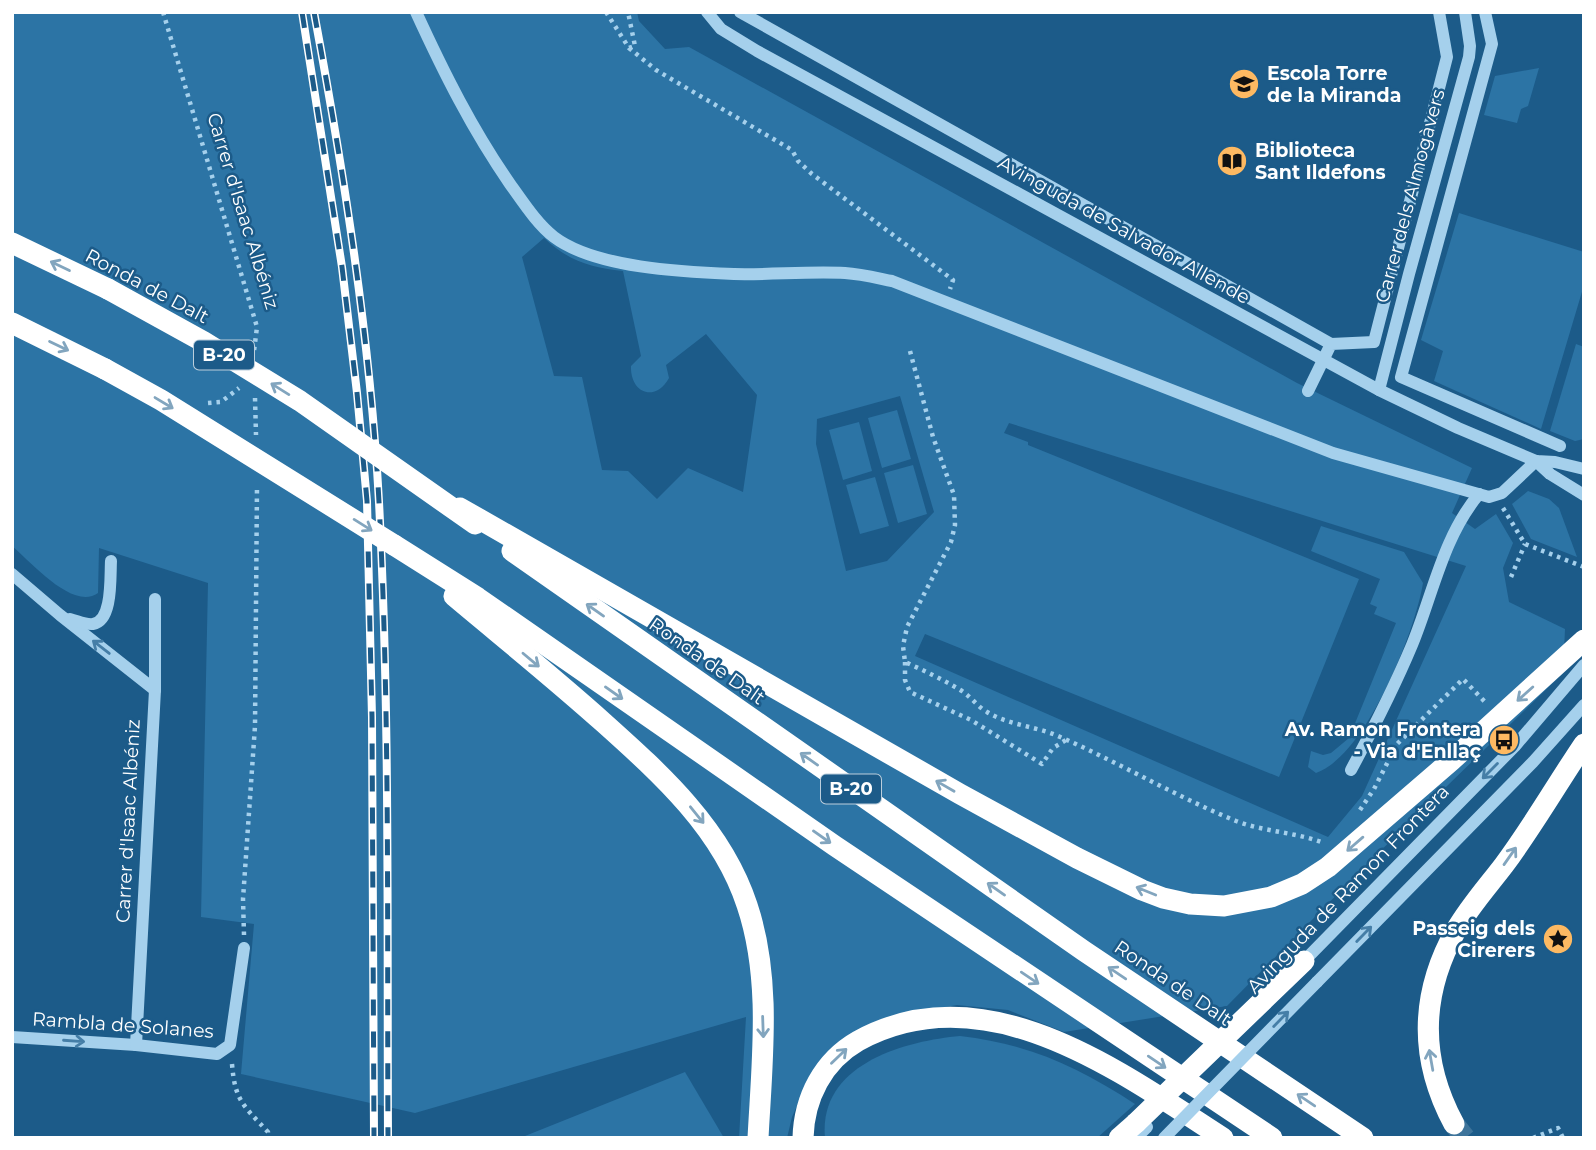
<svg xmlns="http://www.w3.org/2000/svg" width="1596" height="1150" font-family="Montserrat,sans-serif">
<rect width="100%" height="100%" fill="#1c5b89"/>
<g fill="#2c74a5" fill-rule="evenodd">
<path d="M12,12H637L639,21L665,49L689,47L1297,383L1472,468L1452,513L1475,529L1496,514L1513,543L1503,568L1509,602L1565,629L1563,673L1369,862L1227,1006L1064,1032L1008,1010L957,1005L901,1015L810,1077L792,1117L787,1138H739L746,1017L415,1113L241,1074L254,924L201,917L208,583L99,548L98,593C73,611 31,562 12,546ZM544,238C570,262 590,267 623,271L641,356L631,366C630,393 655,403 669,378L666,365L706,334L757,395L743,492L688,468L657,499L628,471L602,470L582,377L554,376L522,257ZM900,396L934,512L887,561L846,571L816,444L817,419ZM1009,423L1466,566L1362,796L1328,837L915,656L925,634L1279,777L1359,579L1028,445V442L1004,433Z"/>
<path d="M1539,68L1528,106L1521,109L1517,123L1484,115L1495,76Z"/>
<path d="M1459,213L1584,252V285L1541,429L1434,381L1443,351L1421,340Z"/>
<path d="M1576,344L1584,347V439L1575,441L1550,431Z"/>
<path d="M897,410L911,459L882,468L868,418Z"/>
<path d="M859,422L872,471L843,480L829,430Z"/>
<path d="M913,465L927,514L898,523L884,473Z"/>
<path d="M875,477L889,526L860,534L846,485Z"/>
<path d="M1528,491L1549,499L1559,508L1577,557L1531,539L1512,504Z"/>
<path d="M1321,526L1404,552L1423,583C1415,632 1366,756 1316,773L1308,767L1311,751L1323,755L1331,753L1349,738L1396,623L1374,614L1377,607L1370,604L1380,579L1311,551Z"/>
<path d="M960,1036C1029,1044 1077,1066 1135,1104L1097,1138H825C818,1064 905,1041 960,1036Z"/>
<path d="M685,1072L724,1138H520Z"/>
</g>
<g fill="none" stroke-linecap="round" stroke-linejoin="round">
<path stroke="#3e749b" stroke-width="21" stroke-dasharray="21 10" stroke-linecap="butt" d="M1454,1124L1465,1138"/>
<g stroke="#a5d0ec" stroke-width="4.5" stroke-dasharray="3.5 5" stroke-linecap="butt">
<path d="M163,12L257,327L254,351"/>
<path d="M606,12L629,48L635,46L628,12"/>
<path d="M629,48L656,70L792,150L798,161L812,174L953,280L950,289"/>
<path d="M910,351L933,437L954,495L955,525L951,542L907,627L903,646L905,662C925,671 944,680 962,691C971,697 978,707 987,712C1008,725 1035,726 1058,736C1118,762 1175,796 1236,821C1265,832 1295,832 1324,843"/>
<path d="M255,398L256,435"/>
<path d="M208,403L221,402L239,388"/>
<path d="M1503,508L1525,544L1584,567"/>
<path d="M1511,577L1525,544"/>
<path d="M905,662V680L910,692L971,720L1042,764L1053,748L1066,740"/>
<path d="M1360,810L1374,789L1397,744L1463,679L1486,703"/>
<path d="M244,935L243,899L255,726L257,485"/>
<path d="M232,1064C235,1101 243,1105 268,1132V1138"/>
<path d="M1533,1138L1558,1128L1563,1138"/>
</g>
<g stroke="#a5d0ec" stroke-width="12">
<path d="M416,12C444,73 472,129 510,184C523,202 537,224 554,237C595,268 683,272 734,274C771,275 808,271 845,273C861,274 877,278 892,281L1333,453L1489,497L1502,493L1536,461"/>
<path d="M707,12L721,29L757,51L1379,390L1458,428L1536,461L1555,462L1584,469"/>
<path d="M740,12L1331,344"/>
<path d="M1485,12L1492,44L1401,377L1560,446"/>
<path d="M1379,390L1409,274L1469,57L1470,46L1465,12"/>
<path d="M1308,391L1331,344L1374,342L1447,57L1439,12"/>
<path d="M1536,461L1550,474L1584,495"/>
<path d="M12,574L60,615L155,690"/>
<path d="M70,619C78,621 86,625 93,624C113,621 110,577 111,561"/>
<path d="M1351,770C1373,729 1394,688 1412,645C1433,594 1443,537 1479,494"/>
<path d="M1304,961L1515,746L1584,665"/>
<path d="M1317,982L1533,762L1584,705"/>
<path d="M12,1037L136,1045L217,1054L230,1045L244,948"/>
<path d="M136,1045L155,690V599"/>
<path d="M1136,1138L1147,1127"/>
</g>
<g stroke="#fff" stroke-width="21">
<path d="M12,243L108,289"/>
<path d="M12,323L105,369"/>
<path d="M460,508L960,794L1077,858L1142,890L1163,898L1190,904L1224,906L1271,897L1302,884L1328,867L1452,760L1584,640"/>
<path d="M394,545L478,598L835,846L1272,1138"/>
<path d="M512,551L1084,951L1363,1138"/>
<path d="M454,596C504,638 555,679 604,723C662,775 722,829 747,905C772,979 762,1061 758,1138"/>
<path d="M1454,1124C1419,1059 1420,994 1456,930C1470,906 1488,886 1504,865C1533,826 1557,784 1584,744"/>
<path d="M803,1138C804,1098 823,1061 858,1041C985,971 1119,1071 1223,1138"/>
<path d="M1119,1138L1136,1123"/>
</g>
<g stroke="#fff" stroke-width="8">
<g id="rail">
<path d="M302,12L342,267L357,393L367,501L372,717L374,1138"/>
<path d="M314,12C344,174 370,337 379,502C390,713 387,926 388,1138"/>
</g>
</g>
<use href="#rail" stroke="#1c5b89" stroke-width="5" stroke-dasharray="16" stroke-linecap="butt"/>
<path stroke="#a5d0ec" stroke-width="12" d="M1164,1138L1317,982"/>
<g stroke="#fff" stroke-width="21">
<path d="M108,289L204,342L300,401L475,524"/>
<path d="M105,369L161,400L394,545"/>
<path d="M1136,1123L1304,961"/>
</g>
</g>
<defs><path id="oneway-shaft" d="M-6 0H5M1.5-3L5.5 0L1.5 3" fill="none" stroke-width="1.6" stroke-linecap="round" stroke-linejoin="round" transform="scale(1.75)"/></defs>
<g stroke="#82a5be">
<use href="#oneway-shaft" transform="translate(60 266) rotate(-154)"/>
<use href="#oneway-shaft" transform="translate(59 346) rotate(26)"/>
<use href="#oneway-shaft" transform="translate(280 389) rotate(-148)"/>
<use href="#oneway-shaft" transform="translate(164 403) rotate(31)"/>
<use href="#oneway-shaft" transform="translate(363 525) rotate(32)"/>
<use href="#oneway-shaft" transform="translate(595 610) rotate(-145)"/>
<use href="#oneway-shaft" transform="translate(531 660) rotate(40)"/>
<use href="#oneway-shaft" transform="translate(614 693) rotate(35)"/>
<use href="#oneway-shaft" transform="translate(1525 694) rotate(138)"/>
<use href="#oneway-shaft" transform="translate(809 759) rotate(-145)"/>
<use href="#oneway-shaft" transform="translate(945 786) rotate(-150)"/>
<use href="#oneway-shaft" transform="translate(697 815) rotate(51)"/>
<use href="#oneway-shaft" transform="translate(822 837) rotate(35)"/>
<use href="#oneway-shaft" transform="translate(1355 844) rotate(139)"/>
<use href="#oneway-shaft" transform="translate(1510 856) rotate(-55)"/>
<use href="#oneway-shaft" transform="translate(996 889) rotate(-145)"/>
<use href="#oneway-shaft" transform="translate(1146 891) rotate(-158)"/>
<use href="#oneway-shaft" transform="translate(1117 973) rotate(-146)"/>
<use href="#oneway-shaft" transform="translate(1030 978) rotate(34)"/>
<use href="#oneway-shaft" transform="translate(763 1027) rotate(88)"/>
<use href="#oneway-shaft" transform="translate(839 1056) rotate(-44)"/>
<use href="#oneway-shaft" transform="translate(1431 1060) rotate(-100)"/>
<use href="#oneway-shaft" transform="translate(1157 1062) rotate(34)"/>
<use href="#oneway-shaft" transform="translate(1306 1100) rotate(-146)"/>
</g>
<g stroke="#457ea7">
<use href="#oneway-shaft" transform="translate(101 647) rotate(-142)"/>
<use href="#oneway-shaft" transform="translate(1490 771) rotate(135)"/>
<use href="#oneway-shaft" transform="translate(1364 934) rotate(-46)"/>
<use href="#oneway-shaft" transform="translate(1281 1019) rotate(-46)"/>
<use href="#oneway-shaft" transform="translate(74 1041) rotate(4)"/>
</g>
<defs>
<g id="school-disc" transform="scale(1.575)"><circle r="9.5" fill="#fdb962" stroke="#1c5b89"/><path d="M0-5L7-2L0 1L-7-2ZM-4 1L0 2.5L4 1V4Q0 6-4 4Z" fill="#111"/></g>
<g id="library-disc" transform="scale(1.575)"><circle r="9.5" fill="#fdb962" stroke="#1c5b89"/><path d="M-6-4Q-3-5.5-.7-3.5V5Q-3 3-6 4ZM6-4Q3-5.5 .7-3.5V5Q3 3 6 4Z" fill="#111"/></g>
<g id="bus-disc" transform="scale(1.575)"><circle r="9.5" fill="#fdb962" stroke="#1c5b89"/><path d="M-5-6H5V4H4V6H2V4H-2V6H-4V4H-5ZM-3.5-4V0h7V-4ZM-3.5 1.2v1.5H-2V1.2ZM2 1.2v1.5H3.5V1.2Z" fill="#111"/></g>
<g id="sight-disc" transform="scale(1.575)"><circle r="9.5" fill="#fdb962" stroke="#1c5b89"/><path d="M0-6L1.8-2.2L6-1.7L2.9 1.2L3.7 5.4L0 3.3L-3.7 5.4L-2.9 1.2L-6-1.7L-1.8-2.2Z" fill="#111"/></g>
</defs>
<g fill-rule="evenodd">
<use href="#school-disc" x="1244" y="84"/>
<use href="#library-disc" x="1232" y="161"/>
<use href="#bus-disc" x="1504" y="740"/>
<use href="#sight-disc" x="1558" y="939"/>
</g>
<g text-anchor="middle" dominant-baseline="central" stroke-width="5" stroke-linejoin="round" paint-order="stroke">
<g fill="#1c5b89" stroke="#bbcedc" stroke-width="2">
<rect x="194" y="340.5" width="60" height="29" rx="5"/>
<rect x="821" y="774.5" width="60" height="29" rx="5"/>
</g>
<g font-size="18" font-weight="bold" fill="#fff">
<text x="224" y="355">B-20</text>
<text x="851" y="789">B-20</text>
</g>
<g font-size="19" font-weight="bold" fill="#fff" stroke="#1c5b89" text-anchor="start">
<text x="1267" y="73">Escola Torre<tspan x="1267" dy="22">de la Miranda</tspan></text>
<text x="1255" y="150">Biblioteca<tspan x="1255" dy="22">Sant Ildefons</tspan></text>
<text x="1481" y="729" text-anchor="end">Av. Ramon Frontera<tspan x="1481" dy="22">- Via d'Enllaç</tspan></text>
<text x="1535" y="928" text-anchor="end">Passeig dels<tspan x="1535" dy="22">Cirerers</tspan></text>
</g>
<g font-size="19" fill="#fff" stroke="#1c5b89">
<text transform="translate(1410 196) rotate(-75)">Carrer dels Almogàvers</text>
<text transform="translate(243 211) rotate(73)">Carrer d'Isaac Albéniz</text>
<text transform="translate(1124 230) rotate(29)">Avinguda de Salvador Allende</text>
<text transform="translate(147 286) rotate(28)">Ronda de Dalt</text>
<text transform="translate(707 661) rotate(35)">Ronda de Dalt</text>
<text transform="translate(128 821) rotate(-87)">Carrer d'Isaac Albéniz</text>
<text transform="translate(1348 889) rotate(-46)">Avinguda de Ramon Frontera</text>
<text transform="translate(1173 983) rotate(34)">Ronda de Dalt</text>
<text transform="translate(123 1025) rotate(4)">Rambla de Solanes</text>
</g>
</g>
<rect width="1596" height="1150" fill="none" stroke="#ffffff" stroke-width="28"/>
</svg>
